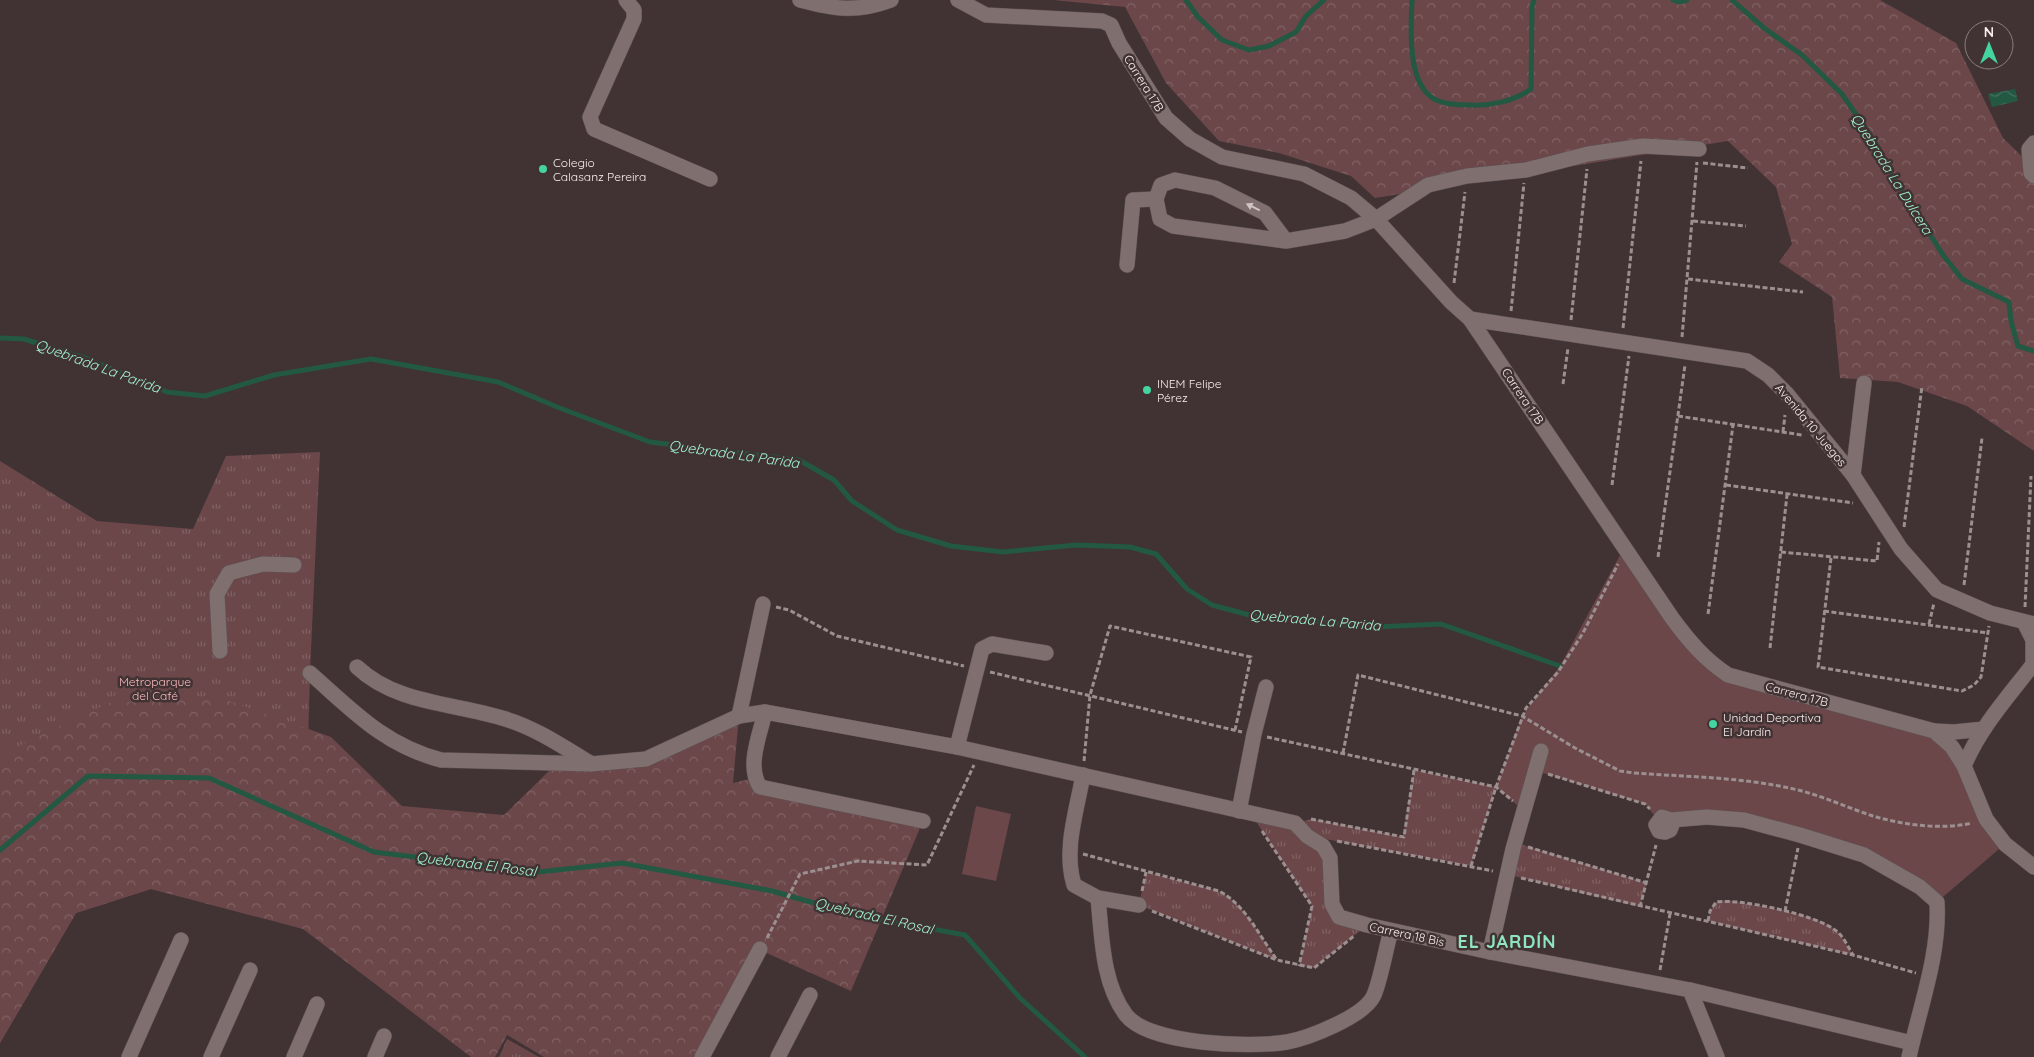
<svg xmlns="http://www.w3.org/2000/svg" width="2034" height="1057" font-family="Quicksand,sans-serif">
<defs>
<pattern id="grass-tufts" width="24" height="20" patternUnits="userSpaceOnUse" patternTransform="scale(1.25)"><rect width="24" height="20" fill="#6b4749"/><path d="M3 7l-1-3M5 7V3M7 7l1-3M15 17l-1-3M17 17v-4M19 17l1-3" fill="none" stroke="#816264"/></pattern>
<pattern id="forest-crowns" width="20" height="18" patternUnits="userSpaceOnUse" patternTransform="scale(1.25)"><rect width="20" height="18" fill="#6b4749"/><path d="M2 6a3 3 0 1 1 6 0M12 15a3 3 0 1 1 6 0" fill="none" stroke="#816264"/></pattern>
<pattern id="water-waves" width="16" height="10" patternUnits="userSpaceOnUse" patternTransform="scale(1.25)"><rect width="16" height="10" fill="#235843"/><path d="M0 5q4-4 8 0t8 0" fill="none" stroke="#44705e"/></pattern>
</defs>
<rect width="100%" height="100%" fill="#413233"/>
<g fill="url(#grass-tufts)">
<path d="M320,452L310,673L303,929L272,919L151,889L76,913L0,1043V461L97,521L193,529L226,456Z"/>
<path d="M1414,770L1496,787L1471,866L1309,836L1323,846L1332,904L1367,925L1314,968L1299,966L1312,906L1251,814L1295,823L1312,819L1403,837Z"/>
<path d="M1520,844L1647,883L1640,907L1510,875Z"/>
<path d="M1146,872L1219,891C1245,904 1261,937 1277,960L1139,905Z"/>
<path d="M1727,900C1752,905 1822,914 1838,932C1844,939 1848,948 1853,955L1708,921L1710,911L1716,902Z"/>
<path d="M507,1039L539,1057H499Z"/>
</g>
<g fill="url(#forest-crowns)">
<path d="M1053,0H1880L1956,43L2003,138L2034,168V451L1967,406L1898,382L1840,378L1832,297L1779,262L1792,244L1776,187L1728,141L1375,198L1351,176L1279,153L1219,141L1166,83L1125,7Z"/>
<path d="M218,697L331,737L402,806L504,815L551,769L638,760L739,716L733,783L754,778L923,821L851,991L760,950L702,1057H544L507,1035L495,1057H471L303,929L151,889L76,913L0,1043V755L108,703Z"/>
</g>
<g fill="#6b4749">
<path d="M1625,546L1708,662L1934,731L2005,844L1937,902L1864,855L1744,820H1658L1645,804L1543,773L1523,810L1496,787L1522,716L1560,666Z"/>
<path d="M976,806L1011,814L996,881L962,874Z"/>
</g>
<path fill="url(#water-waves)" d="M2015,89L2018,101L1992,107L1988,94Z"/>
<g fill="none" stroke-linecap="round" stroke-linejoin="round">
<g stroke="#235843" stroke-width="5">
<path d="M1186,0L1198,17L1222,40L1249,50L1269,46L1296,32L1306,16L1324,0"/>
<path d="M1412,0C1411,28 1406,85 1436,100C1445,104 1460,105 1470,105C1491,106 1514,101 1531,89L1532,6L1534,0"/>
<path d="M1673,0L1679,2L1687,0"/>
<path d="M1732,0L1764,28L1802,55L1842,94L1875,142L1892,175L1943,255L1962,279L2009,302L2011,321L2018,346L2034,351"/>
<path d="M0,338L24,339L88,359L167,392L205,396L274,375L371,359L498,382L557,407L650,442L799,460L834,480L852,501L897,530L951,546L1003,552L1076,545L1130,547L1156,554L1187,589L1212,605L1253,616L1375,627L1441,624L1560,666"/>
<path d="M0,850L88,776L209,778L374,852L538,872L622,863L772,891L856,915L965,935L1020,998L1085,1057"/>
</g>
<g stroke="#5e5252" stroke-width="16">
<g id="minor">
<path d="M626,0L634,10V19L590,117L594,129L710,179"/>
<path d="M800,0C834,9 856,13 891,0"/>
<path d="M958,0L986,15L1102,21L1111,25L1119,43L1166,118L1190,139L1222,157L1304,174L1351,198L1376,219L1451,302L1470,319L1672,618C1689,641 1704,659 1728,675L1934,731L1952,747L1964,766L1986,819L2005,844L2034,867"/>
<path d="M2034,143L2029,149L2031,173L2034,176"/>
<path d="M1286,241L1265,213L1215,188L1175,180L1161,185L1156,199L1160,219L1173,226L1286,241L1345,231L1376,219L1428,185L1467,176L1526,170L1588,154L1643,146L1699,149"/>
<path d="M1127,265L1133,200L1156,199"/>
<path d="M1470,319L1747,361L1768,375L1787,394L1853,475L1901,549L1937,590L1990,613L2034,624"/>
<path d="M1853,475L1864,383"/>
<path d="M2024,622L2033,640V665"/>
<path d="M220,651L217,594L229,573L263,564L294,565"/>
<path d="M357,667C396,704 454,703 502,718C534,727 562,746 590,763"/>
<path d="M310,673C353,711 384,745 441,760L591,764L646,759L739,716L765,712L957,747L1295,823L1307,836L1323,846L1330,858L1332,904L1339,917L1367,925L1490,952L1690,990L1717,1057"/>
<path d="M765,712C760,735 746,766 760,787L923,821"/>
<path d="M739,716L763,604"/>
<path d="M1934,731L1954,732L1984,729"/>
<path d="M957,747L982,649L992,644L1046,653"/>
<path d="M1964,766C1980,727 2009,696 2034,663"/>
<path d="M1083,775C1077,810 1063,850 1074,885L1098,898L1139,905"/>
<path d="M1239,811L1254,734L1266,687"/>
<path d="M1671,820L1672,825L1670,830L1665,832L1659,831L1656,825L1662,817L1671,820L1707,817L1744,820L1800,835L1864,855L1920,887L1937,902C1940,954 1920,1006 1909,1057"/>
<path d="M1098,898C1102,937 1102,983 1126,1015C1149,1045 1251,1048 1287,1042C1309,1038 1362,1017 1373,997C1380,984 1386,947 1391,931"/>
<path d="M1490,952L1513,849L1541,751"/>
<path d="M1690,990L1912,1043"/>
<path d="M129,1057L181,940"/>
<path d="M211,1057L250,970"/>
<path d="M294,1057L317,1004"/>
<path d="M375,1057L384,1036"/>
<path d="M702,1057L760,949"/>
<path d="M778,1057L810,995"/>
</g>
</g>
<g stroke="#9c8f8f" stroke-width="3" stroke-dasharray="5 2.5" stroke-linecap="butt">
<path d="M1703,163L1748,168"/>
<path d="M1693,221L1746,226"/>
<path d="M1688,279L1803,292"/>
<path d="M1454,283L1465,192"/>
<path d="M1511,311L1524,183"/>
<path d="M1571,320L1587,169"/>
<path d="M1623,328L1641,161"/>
<path d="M1682,337L1697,162"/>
<path d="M1563,384L1568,348"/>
<path d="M1678,416L1802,435"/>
<path d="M1783,432L1785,415"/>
<path d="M1612,485L1629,356"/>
<path d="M1726,485L1853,503"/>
<path d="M1904,527L1922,386"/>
<path d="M1781,552L1877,561L1879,542"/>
<path d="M1658,557L1685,365"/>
<path d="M1831,558L1818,667L1962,691L1974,685L1981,677L1989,626"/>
<path d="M1964,585L1982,438"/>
<path d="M776,607L789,610L837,636L964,666"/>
<path d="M2025,607L2031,476"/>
<path d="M1824,611L1988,633"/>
<path d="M1708,614L1733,425"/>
<path d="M1929,624L1934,603"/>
<path d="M1770,648L1787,495"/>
<path d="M990,672L1242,732"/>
<path d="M1267,737L1496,787L1513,801"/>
<path d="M1343,753L1358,675L1522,716L1575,748L1620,771L1634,773C1689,777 1744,777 1798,790C1823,796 1848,808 1873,816C1903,825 1942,830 1972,823"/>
<path d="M1084,761L1090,695L1110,626L1251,657L1235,730"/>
<path d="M1548,774L1645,804L1650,809"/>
<path d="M1311,819L1404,837L1414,770"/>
<path d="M1262,831L1312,906L1299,966"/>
<path d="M1337,841L1493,871"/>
<path d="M1528,847L1647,883"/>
<path d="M1083,854L1219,891C1245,904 1260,937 1277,960"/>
<path d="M1471,866L1496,787L1526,708L1558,672L1583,633L1618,564"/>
<path d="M1521,878L1853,955L1916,973"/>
<path d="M1142,891L1146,872"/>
<path d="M1640,907L1656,845"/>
<path d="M1152,911L1277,960L1314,968L1354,936"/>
<path d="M1785,911L1798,848"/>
<path d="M1708,921L1710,911L1716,902C1740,898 1816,915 1835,930C1843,935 1848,947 1853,955"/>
<path d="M767,938L800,874L858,861L927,865L974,765"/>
<path d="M1660,970L1670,914"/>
</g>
<use href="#minor" stroke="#7f6f6f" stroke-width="15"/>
</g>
<defs><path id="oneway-solid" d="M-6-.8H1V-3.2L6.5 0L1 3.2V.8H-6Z" transform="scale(1.25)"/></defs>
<use fill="#cfc3c3" href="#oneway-solid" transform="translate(1253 207) rotate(-154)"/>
<g fill="#43d4a0" stroke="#413233" stroke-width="2">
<circle cx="543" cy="169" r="5"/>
<circle cx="1147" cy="390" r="5"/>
<circle cx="1713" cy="724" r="5"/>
</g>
<g text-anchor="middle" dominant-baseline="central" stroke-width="5" stroke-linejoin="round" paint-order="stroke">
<g font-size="12" fill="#faf0f0" stroke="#413233">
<text transform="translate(1144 83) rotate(58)">Carrera 17B</text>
<text transform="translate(1523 396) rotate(56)">Carrera 17B</text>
<text transform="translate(1811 425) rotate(50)">Avenida 10 Juegos</text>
<text transform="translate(1797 694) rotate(15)">Carrera 17B</text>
<text transform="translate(1407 934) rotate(12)">Carrera 18 Bis</text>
</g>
<g font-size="12" fill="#faf0f0" stroke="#413233" text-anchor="start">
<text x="553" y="162">Colegio<tspan x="553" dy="14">Calasanz Pereira</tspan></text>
<text x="1157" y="383">INEM Felipe<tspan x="1157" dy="14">Pérez</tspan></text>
<text x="1723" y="717">Unidad Deportiva<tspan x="1723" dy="14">El Jardín</tspan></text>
</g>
<g font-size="12" fill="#fcbabd" stroke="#413233">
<text x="155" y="681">Metroparque<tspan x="155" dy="14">del Café</tspan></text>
</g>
<g font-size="14" font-style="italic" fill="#a1f5d0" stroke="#413233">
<text transform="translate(1892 174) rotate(58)">Quebrada La Dulcera</text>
<text transform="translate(98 366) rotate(20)">Quebrada La Parida</text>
<text transform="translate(734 454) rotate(8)">Quebrada La Parida</text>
<text transform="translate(1315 620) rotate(5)">Quebrada La Parida</text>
<text transform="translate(476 864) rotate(7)">Quebrada El Rosal</text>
<text transform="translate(874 916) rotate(13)">Quebrada El Rosal</text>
</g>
<g font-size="18" font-weight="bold" letter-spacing="1" fill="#8ee5bf" stroke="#413233">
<text x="1507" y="941">EL JARDÍN</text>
</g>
</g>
<g transform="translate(1989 45)"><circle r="24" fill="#413233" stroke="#8b7e7f"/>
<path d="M0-4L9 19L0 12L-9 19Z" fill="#43d4a0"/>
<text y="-8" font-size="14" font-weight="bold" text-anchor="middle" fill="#faf0f0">N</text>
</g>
</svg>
